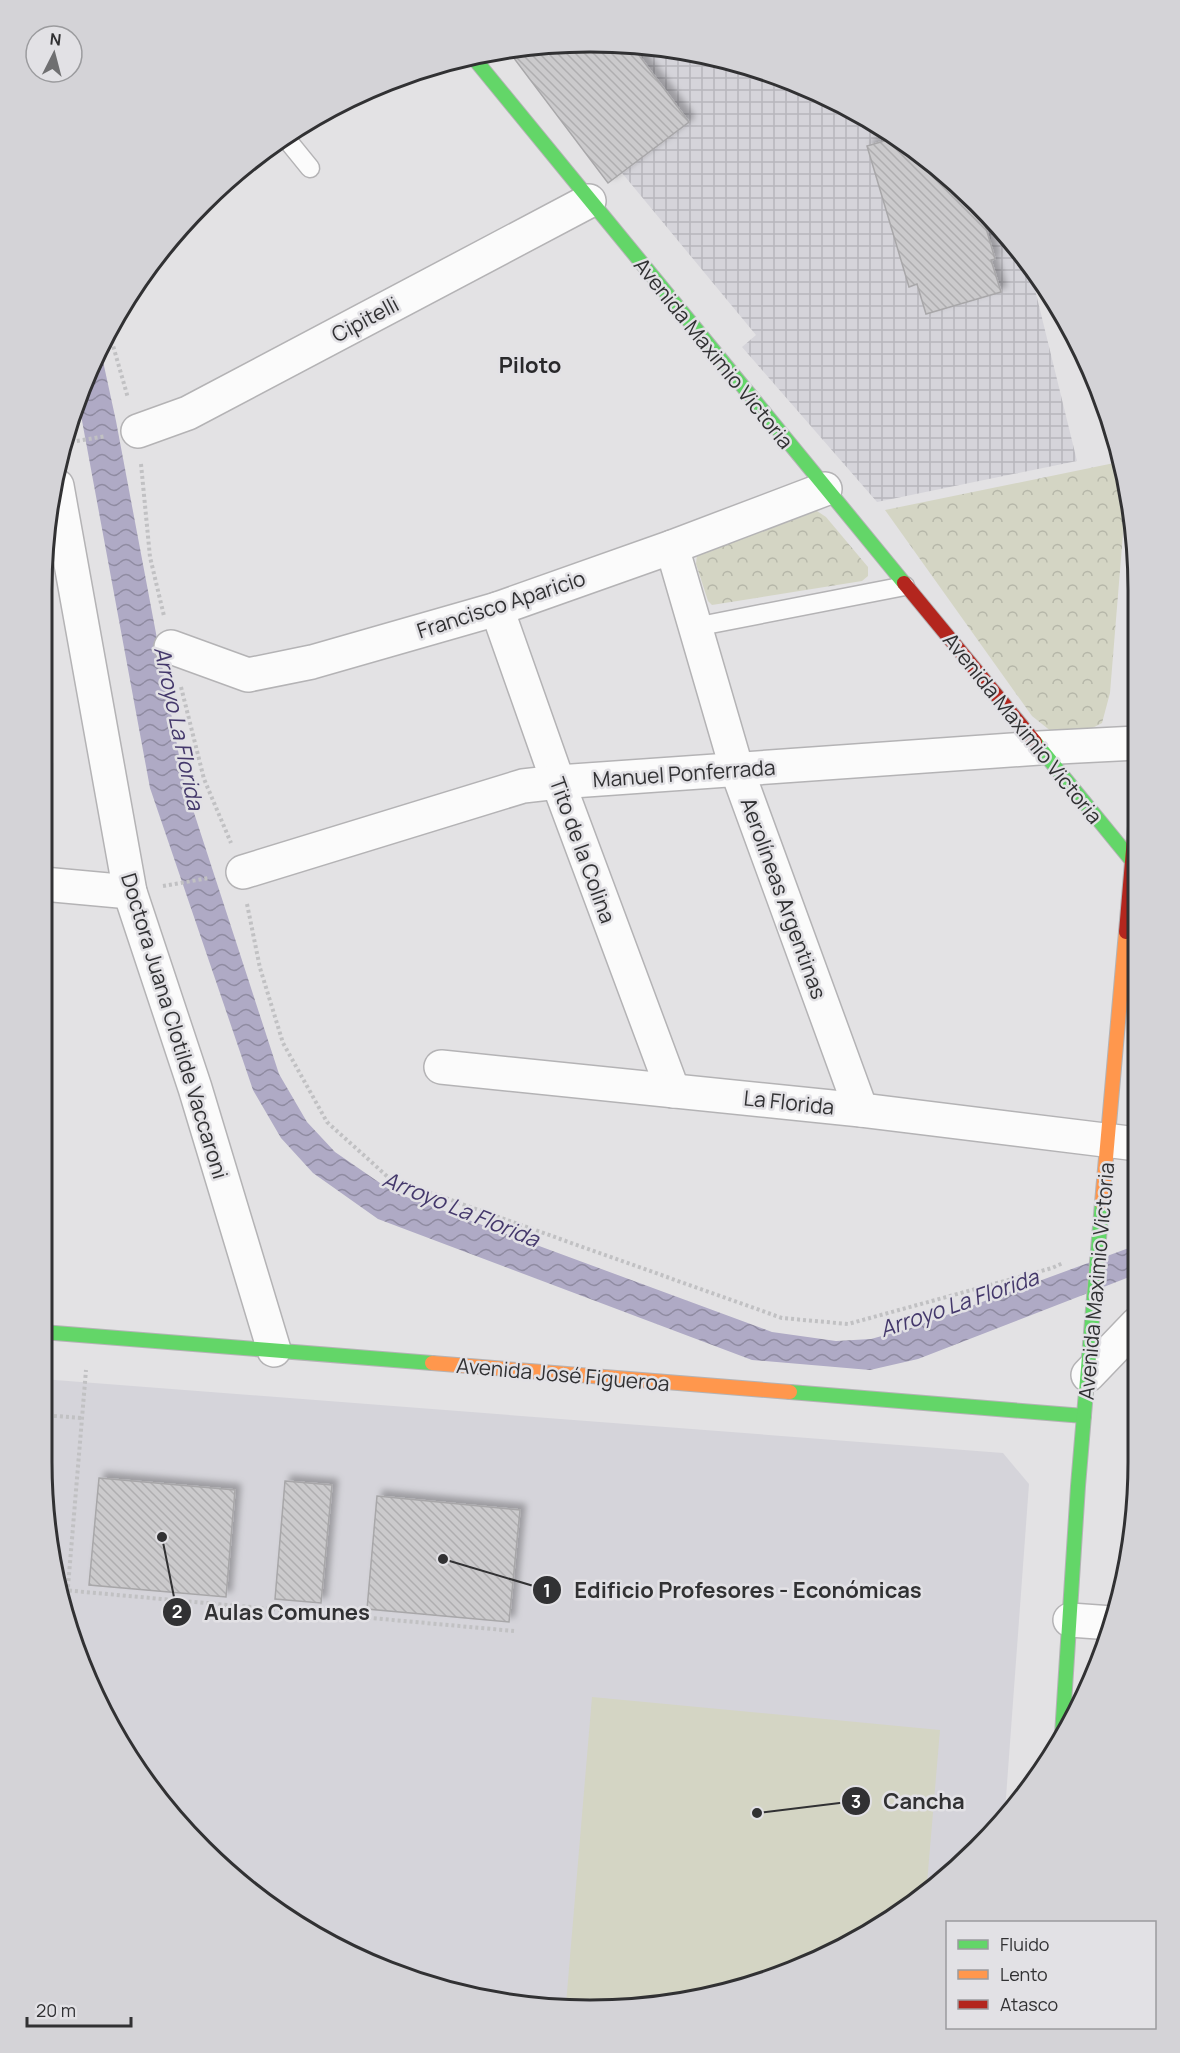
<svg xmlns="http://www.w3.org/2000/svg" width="1180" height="2053" font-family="Manrope,sans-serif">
<defs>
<pattern id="industrial-grid" width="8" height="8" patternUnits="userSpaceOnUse" patternTransform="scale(1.5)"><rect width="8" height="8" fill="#d5d4da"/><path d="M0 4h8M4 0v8" fill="none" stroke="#b7b6bc"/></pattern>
<pattern id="park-crowns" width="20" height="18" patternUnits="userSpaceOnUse" patternTransform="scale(1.5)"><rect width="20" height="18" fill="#d4d5c4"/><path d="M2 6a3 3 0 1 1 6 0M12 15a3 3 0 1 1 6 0" fill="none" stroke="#b6b7a9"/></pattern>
<pattern id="water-waves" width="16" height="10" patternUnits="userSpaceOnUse" patternTransform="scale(1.5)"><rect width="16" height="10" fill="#afaac5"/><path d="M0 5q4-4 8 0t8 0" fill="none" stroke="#8f8ba1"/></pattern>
<pattern id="building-back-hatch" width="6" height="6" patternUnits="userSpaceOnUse" patternTransform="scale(1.5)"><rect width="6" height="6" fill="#cbcacc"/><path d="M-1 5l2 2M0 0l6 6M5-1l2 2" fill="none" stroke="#afaeb0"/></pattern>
<filter id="shadow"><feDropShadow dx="5.5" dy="-5.5" stdDeviation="3" flood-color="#0004"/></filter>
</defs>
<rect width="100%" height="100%" fill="#e3e2e4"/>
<path fill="#d5d4da" d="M42,1379L1003,1453L1029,1484L1005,1811L924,1898L799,1969L625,2010L448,1992L285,1918L155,1796L71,1639L42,1463Z"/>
<path fill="url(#industrial-grid)" d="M590,42L697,52L799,84L894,134L978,203L1031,273L1077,461L877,502L742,347L756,335L622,173L515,49Z"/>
<path fill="#d4d5c4" d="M592,1697L940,1730L926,1895L799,1969L625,2010L566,2004Z"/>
<g fill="url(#park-crowns)">
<path d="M1119,462L1126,497L1110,693L1102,723L1079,735L1052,732L1032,716L885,510Z"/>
<path d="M814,509L826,517L868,567V576L862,581L712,605L708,601L696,564L697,554Z"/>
</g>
<path fill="url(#water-waves)" d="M101,352L116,421L184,782L279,1074L307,1122L335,1152L393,1192L772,1332L836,1341L871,1339L914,1327L1137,1245V1274L918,1359L870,1370L752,1360L378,1219L313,1173L281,1138L253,1090L150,788L78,399Z"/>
<g fill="url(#building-back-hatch)" stroke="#a8a7a9" stroke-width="1.5" filter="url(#shadow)">
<path d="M590,42L632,46L689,122L608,183L510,53L515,49Z"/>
<path d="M898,137L979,204L995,259L991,260L1001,292L926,314L917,284L909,287L867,146Z"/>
<path d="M99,1478L235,1490L226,1597L89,1585Z"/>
<path d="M285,1481L332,1485L321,1603L275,1599Z"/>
<path d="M377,1496L520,1510L509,1622L367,1609Z"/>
</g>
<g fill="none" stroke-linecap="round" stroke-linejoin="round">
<g stroke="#b4b3b5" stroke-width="21">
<g id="lane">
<path d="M284,136L310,168"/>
<path d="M695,627L905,586"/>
</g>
</g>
<g stroke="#b4b3b5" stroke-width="36">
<g id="street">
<path d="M138,431L188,413L589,201"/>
<path d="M57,486L130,892L195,1088L274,1350"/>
<path d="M672,547L737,770L861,1110"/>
<path d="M497,609L558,782L673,1091"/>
<path d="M171,647L248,675L312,662L497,609L672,547L825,489"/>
<path d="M243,872L523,786L558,782L1039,748L1137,743"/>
<path d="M43,884L130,892"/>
<path d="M441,1067L861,1110L1137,1144"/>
<path d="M1088,1375L1137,1324"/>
<path d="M1070,1620L1112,1623"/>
</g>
</g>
<g stroke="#b4b3b5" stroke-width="16">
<g id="fast">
<path d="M472,56L904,583"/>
<path d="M1035,742L1133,862"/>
<path d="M42,1332L432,1363"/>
<path d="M790,1392L1084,1416"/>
<path d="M1062,1735L1078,1486L1102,1203"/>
</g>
</g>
<g stroke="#b4b3b5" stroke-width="16">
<g id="slow">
<path d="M1102,1203L1126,932"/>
<path d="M432,1363L790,1392"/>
</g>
</g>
<g stroke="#b4b3b5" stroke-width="16">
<g id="jam">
<path d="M904,583L1035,742"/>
<path d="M1126,932L1137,803"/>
</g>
</g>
<g stroke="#c1c1c3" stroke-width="4" stroke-dasharray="3 3" stroke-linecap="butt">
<path d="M110,335L128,398"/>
<path d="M65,443L106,436"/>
<path d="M141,464L150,557L164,616"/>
<path d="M181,687L204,779L231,843"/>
<path d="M163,886L209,878"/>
<path d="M247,904L260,968L283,1043L327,1122L389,1178L782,1318L848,1324L1052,1268L1063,1263"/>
<path d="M42,1415L82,1418"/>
<path d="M63,1590L514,1631"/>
<path d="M66,1611L86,1370"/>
</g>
<use href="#lane" stroke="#fbfbfb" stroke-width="18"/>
<use href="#street" stroke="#fbfbfb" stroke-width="33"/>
<use href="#fast" stroke="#63d668" stroke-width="14"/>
<use href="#slow" stroke="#ff974d" stroke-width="14"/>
<use href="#jam" stroke="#b3261e" stroke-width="14"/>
</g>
<g text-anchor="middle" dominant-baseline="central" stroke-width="5" stroke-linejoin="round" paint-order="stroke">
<g font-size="21" fill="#313133" stroke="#e2e1e5">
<text transform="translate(365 319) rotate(-28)">Cipitelli</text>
<text transform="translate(714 353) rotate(51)">Avenida Maximio Victoria</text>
<text transform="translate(501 604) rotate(-18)">Francisco Aparicio</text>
<text transform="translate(1023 728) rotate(51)">Avenida Maximio Victoria</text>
<text transform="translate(684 773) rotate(-4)">Manuel Ponferrada</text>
<text transform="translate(583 850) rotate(70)">Tito de la Colina</text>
<text transform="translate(784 898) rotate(70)">Aerolíneas Argentinas</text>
<text transform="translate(175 1026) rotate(73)">Doctora Juana Clotilde Vaccaroni</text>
<text transform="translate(789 1102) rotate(6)">La Florida</text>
<text transform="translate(1096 1281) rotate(-85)">Avenida Maximio Victoria</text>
<text transform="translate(563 1374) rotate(5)">Avenida José Figueroa</text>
</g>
<g font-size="22" font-weight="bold" fill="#29292b" stroke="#e2e1e5">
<text x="530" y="365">Piloto</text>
</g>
<g font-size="22" font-style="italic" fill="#44386b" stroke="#e2e1e5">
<text transform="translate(179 728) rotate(78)">Arroyo La Florida</text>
<text transform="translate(461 1209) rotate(22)">Arroyo La Florida</text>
<text transform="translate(959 1303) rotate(-19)">Arroyo La Florida</text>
</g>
</g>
<path d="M0 0H1180V2053H0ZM590 52H590A538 538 0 0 1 1128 590V1462A538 538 0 0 1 590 2000H590A538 538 0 0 1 52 1462V590A538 538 0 0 1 590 52Z" fill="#d4d3d7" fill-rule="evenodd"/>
<path fill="none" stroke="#313133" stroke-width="3" d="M590 52H590A538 538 0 0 1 1128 590V1462A538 538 0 0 1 590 2000H590A538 538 0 0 1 52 1462V590A538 538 0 0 1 590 52Z"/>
<path fill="none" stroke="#313133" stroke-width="2" d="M443 1559L547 1590M162 1537L177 1612M757 1813L856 1801"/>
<g fill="#313133" stroke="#e2e1e5" stroke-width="2">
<circle cx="443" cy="1559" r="6"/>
<circle cx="162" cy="1537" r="6"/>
<circle cx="757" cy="1813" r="6"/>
<circle cx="547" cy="1590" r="15"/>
<circle cx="177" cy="1612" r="15"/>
<circle cx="856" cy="1801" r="15"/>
</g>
<g font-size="18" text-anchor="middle" font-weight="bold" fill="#fff">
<text x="547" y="1597">1</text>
<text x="177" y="1618">2</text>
<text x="856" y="1808">3</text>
</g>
<g font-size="22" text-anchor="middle" font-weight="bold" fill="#313133" stroke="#e2e1e5" stroke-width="5" stroke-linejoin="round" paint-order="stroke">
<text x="748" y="1598">Edificio Profesores - Económicas</text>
<text x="287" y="1620">Aulas Comunes</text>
<text x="924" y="1809">Cancha</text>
</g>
<rect x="946" y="1921" width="210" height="108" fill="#e2e1e5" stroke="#9b9b9e" stroke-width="1.5"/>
<rect x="958" y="1940" width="30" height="9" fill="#63d668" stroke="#9b9b9e" stroke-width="1.5"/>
<text x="1000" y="1951" font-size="18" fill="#313133">Fluido</text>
<rect x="958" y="1970" width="30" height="9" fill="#ff974d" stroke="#9b9b9e" stroke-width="1.5"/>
<text x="1000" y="1981" font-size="18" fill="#313133">Lento</text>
<rect x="958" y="2000" width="30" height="9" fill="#b3261e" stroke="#9b9b9e" stroke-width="1.5"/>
<text x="1000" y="2011" font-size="18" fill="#313133">Atasco</text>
<g transform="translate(54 54) rotate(6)"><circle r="28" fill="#e2e1e5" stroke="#9b9b9e" stroke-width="1.5"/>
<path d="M0-4.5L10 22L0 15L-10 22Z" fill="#6f6f71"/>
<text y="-9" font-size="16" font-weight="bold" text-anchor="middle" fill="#313133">N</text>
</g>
<path d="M27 2017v9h104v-9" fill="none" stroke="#313133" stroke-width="3"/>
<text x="36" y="2017" font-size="18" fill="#313133" stroke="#e2e1e5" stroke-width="4.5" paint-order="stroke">20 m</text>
</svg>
